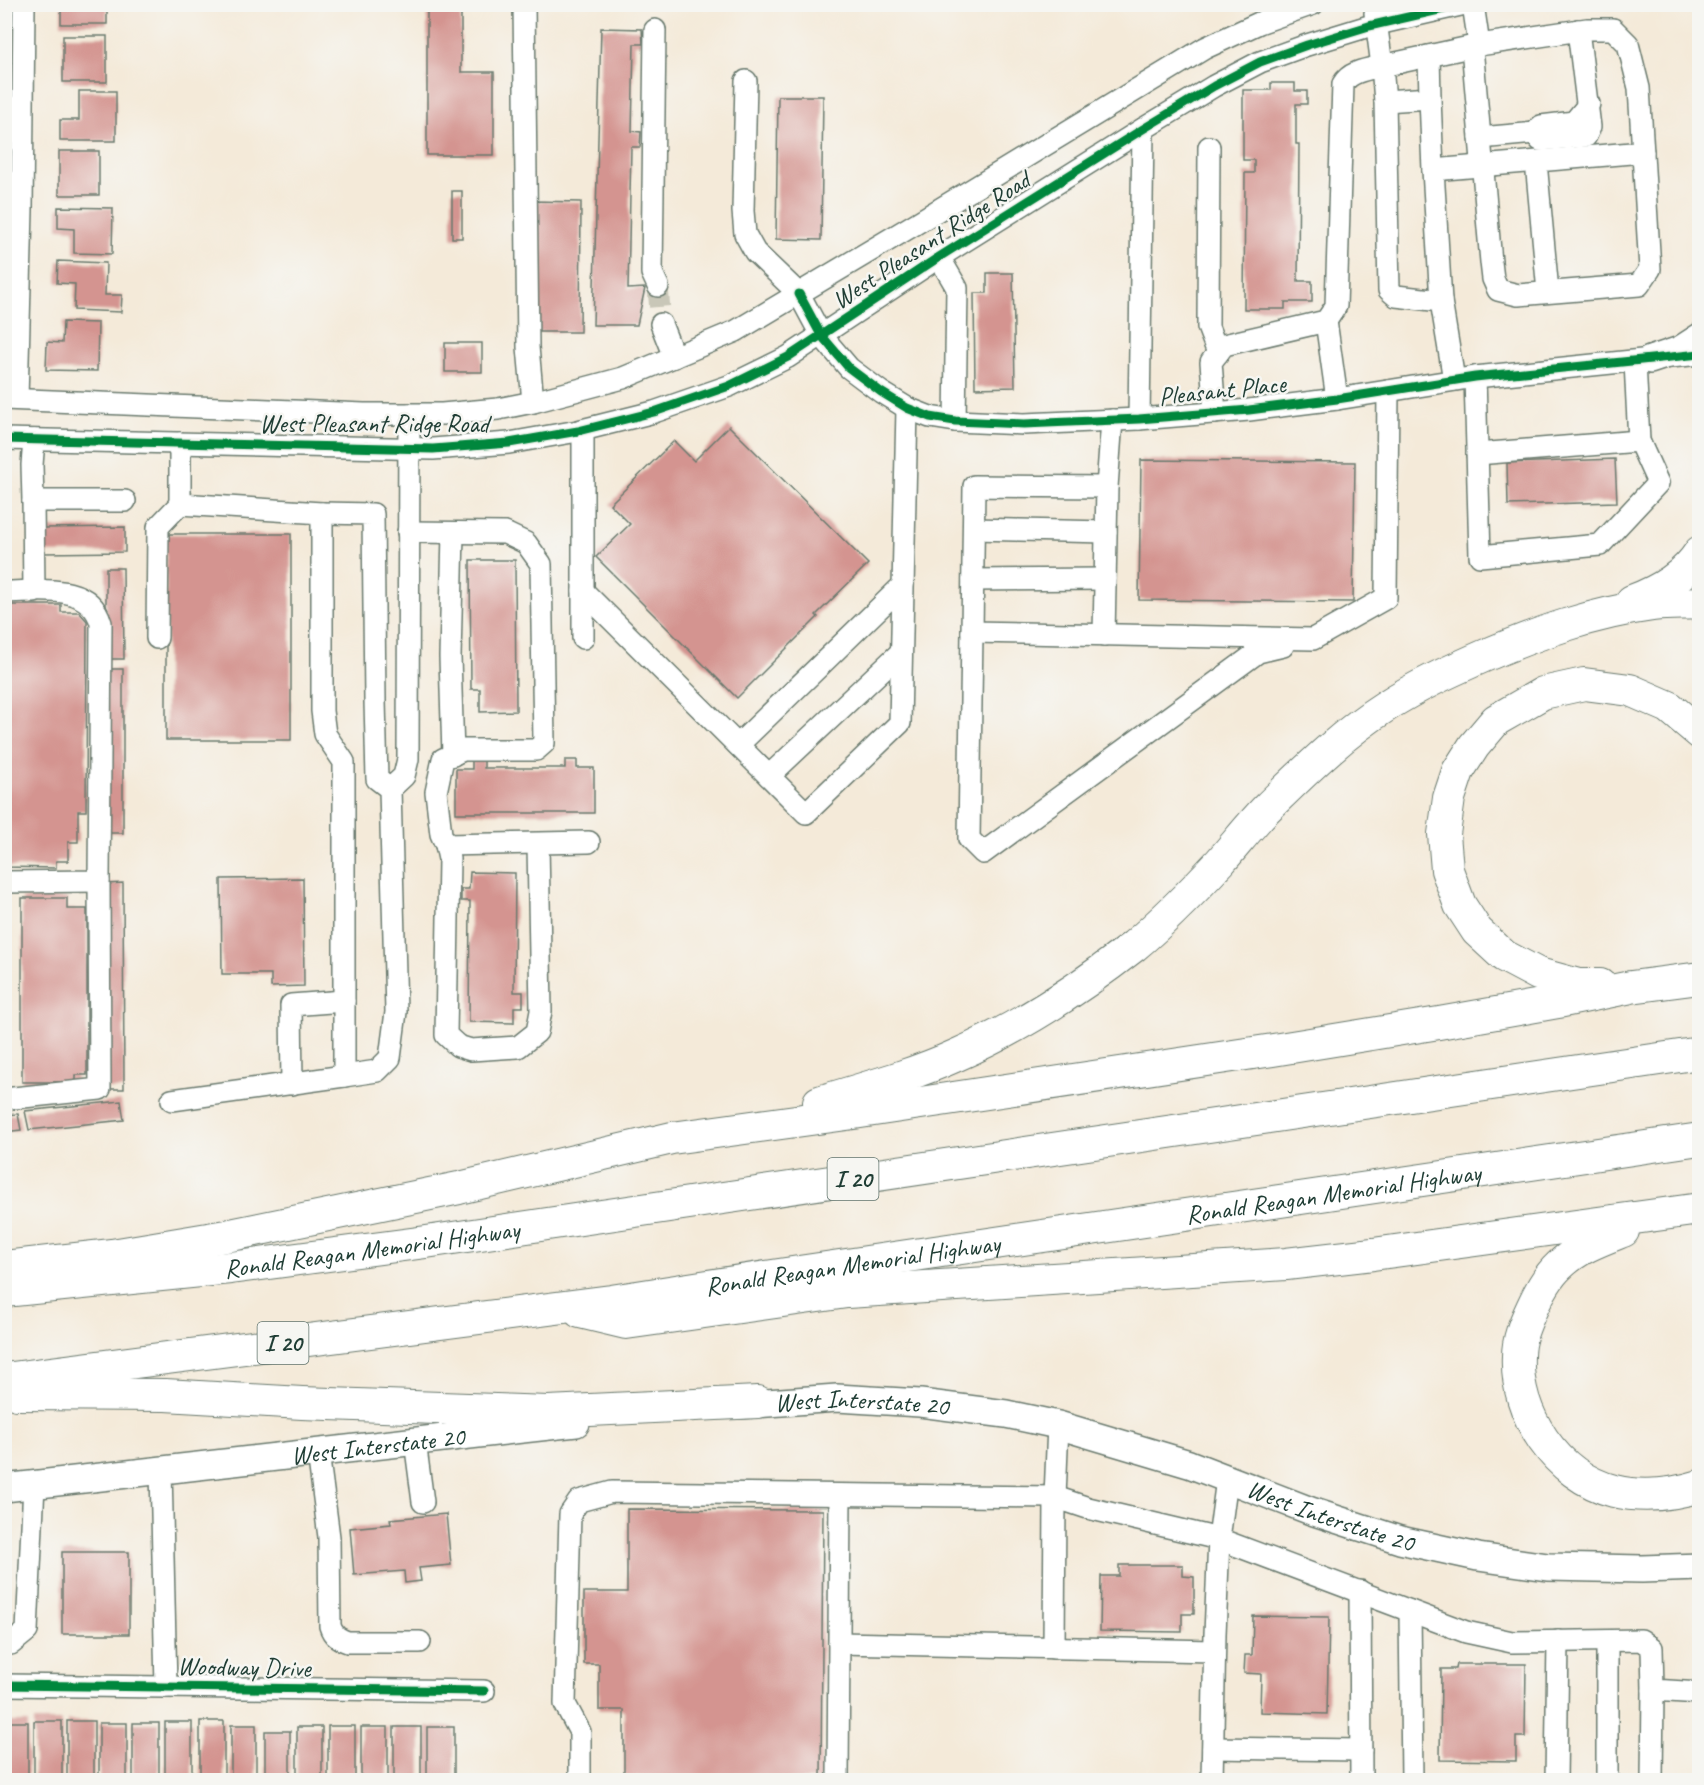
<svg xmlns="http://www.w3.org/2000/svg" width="1704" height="1785" font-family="Caveat,sans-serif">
<rect width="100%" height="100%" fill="#f6f6f2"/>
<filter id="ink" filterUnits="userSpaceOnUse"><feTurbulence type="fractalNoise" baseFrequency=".0167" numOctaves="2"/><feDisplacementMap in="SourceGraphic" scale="12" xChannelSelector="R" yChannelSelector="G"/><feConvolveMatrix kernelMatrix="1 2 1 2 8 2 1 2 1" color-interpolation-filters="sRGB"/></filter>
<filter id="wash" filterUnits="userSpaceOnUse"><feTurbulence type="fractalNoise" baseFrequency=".008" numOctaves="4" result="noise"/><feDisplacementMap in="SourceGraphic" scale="24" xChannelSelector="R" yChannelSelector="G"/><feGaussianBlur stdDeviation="1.35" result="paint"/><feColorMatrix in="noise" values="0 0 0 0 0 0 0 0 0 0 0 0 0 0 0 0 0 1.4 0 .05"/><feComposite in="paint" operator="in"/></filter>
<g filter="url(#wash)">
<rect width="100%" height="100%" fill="#f4ead9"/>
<g id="blocks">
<g fill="#d49490">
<rect x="61" y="4" width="46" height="20"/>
<path d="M427,4H461V72H494V155H427Z"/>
<path d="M601,28L642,29L643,44H634L632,131L641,132L640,147H631L628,289L645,288L637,325H593Z"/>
<rect x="63" y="36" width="44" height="46"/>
<path d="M1271,83H1295V91H1307V104H1296V144H1299L1298,281H1312V302H1285V309H1244L1245,173H1254V160H1243V90H1271Z"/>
<path d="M79,91H116V141H60V120H79Z"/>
<path d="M778,96H823L821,240L776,239Z"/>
<rect x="59" y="151" width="40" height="44"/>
<rect x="452" y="191" width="10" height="47"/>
<path d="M530,201L581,202L580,332H529Z"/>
<path d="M58,207L113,208L112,254L74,253V229L58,228Z"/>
<path d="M58,261L106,263L105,295H122L121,312L74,310L75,284L57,283Z"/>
<path d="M987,273H1013L1015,387L975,388L974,293H987Z"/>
<path d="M63,322L98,323L97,371L46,370L47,342L62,343Z"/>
<rect x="445" y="343" width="37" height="29"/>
<path d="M729,426L868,564L816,615L818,617L737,698L596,557L630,524L610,504L674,441L694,461Z"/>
<path d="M1615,459L1617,502L1508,505L1507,463Z"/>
<path d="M1141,460L1355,462L1353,602L1139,600Z"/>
<path d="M125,527V552L43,553L42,528Z"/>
<rect x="166" y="534" width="125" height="206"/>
<path d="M470,560H515L516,711L480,712V689H471Z"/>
<path d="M106,568H123L124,659H106Z"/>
<path d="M4,605H61V612H79L87,621L86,811H78V842H68V861H56V868L4,867Z"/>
<rect x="106" y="669" width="17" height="164"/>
<path d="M472,758H484V768H565V760H577V768H594V813H456V769H472Z"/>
<path d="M470,872L515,873L514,992H523V1007H514V1023L469,1022L470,901H461V889H469Z"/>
<path d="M303,878L304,986L271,987V974H222L221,879Z"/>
<path d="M123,883L124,1089H107L106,884Z"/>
<path d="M22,898H67V909H87V1075H76V1082H22Z"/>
<path d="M121,1101L124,1120L29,1130L25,1111Z"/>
<path d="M18,1114L21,1130L4,1132V1115Z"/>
<path d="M627,1509L823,1510L821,1780H703V1778L624,1777V1710H599V1664H584V1592H627Z"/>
<path d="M446,1514L451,1565L419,1568L421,1581L405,1583L404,1571L354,1575L350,1528L391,1524L390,1519Z"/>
<rect x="62" y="1552" width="67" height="82"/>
<path d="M1119,1565H1183V1576L1194,1577V1614H1182V1632L1100,1631L1101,1576H1119Z"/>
<path d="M1253,1616L1329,1617L1327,1714L1260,1712L1261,1674L1244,1673L1245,1655H1252Z"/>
<path d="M1457,1664H1526L1525,1737H1516V1761L1440,1760L1441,1669H1456Z"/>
<rect x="34" y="1721" width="28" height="59"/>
<rect x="67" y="1721" width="27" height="59"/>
<rect x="200" y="1721" width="24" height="59"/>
<rect x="4" y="1722" width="24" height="58"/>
<rect x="165" y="1722" width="27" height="58"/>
<rect x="99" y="1723" width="28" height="57"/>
<rect x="133" y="1723" width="26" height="57"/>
<rect x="231" y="1725" width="25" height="55"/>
<rect x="328" y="1726" width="27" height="54"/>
<rect x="297" y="1727" width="25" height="53"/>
<rect x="361" y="1727" width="27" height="53"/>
<rect x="394" y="1727" width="27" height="53"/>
<rect x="427" y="1727" width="27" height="53"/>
<rect x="265" y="1731" width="25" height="49"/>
</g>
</g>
</g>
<g filter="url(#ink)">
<use href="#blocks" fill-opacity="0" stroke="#6a7a6e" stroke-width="1.5"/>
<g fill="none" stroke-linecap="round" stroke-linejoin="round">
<path stroke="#c9c7b8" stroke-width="21" stroke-dasharray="21 10" stroke-linecap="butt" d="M658,286L661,324"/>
<g stroke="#6a7a6e" stroke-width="24">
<g id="minor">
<path d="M524,4L528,347L533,402"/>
<path d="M1381,4L1375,13L1382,66L1479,45L1473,4"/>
<path d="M655,30L652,273L658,286"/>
<path d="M1472,47L1491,262L1493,279L1498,290L1518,295L1639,285L1650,269L1639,88L1628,44L1613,29H1587L1479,45"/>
<path d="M1429,56L1430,98"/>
<path d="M746,81L743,211L745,234L755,252L799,294L821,335L849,368L881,392L907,408L930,417L955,421L1024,424L1139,419L1249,410L1337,399L1475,377L1700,354"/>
<path d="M1385,101L1430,98L1433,170L1441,301"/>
<path d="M1535,133L1540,140L1586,136L1590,127L1578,30"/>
<path d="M1480,138L1535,133L1541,126L1574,122L1589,104"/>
<path d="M1209,147L1208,327L1218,353"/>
<path d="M1536,162L1548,292"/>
<path d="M1433,170L1643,152"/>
<path d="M939,257L957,288L955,421"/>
<path d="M1326,321L1337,399"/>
<path d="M661,324L674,357"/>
<path d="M1475,377L1480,556L1600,545L1658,483L1639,441L1635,362"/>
<path d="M4,399L364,414H442L498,409L533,402L623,378L736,331L912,226L1205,48L1259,23L1313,4"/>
<path d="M17,399L22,210L24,4"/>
<path d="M1215,413L1211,362L1224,345L1326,321L1336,306L1343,84C1350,71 1369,69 1382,66L1385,101L1389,290L1396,296L1441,301L1454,380"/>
<path d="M1139,419L1143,129"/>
<path d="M1112,420L1107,487L974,486L972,632L1313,639L1386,598L1388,391"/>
<path d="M4,439L433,449L509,443L578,431L654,412L729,386L788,357L939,257L1143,129L1214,86L1260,62L1307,45L1369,26L1465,4"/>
<path d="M34,440L32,465L33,501H125"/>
<path d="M1477,454L1639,441"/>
<path d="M33,501L34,592"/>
<path d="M322,513L373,514L375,701L377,779L390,789L396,1012L390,1058L377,1071L344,1076"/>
<path d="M974,529L1106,532"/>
<path d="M408,532L505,533L526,543L541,564L544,743L536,750H463L443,759L436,792L441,834L446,845L589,842"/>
<path d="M973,580L1105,579"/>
<path d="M583,591L806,813L900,723L907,408"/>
<path d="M4,592C38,592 89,581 101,623L99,881L4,882"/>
<path d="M972,632L969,839L983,853L1258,652L1283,646"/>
<path d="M1104,635L1107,487"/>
<path d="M157,638L158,527L180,504"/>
<path d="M583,638V430"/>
<path d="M738,745L903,585"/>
<path d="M453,755L450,657L453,533"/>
<path d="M769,776L901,652"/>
<path d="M390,789L404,776L408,759L409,414"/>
<path d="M446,845L449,859L446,1035L458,1046L471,1050L518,1047L537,1032L541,1011L538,844"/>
<path d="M292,1084L291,1005L344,1001"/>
<path d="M4,1099L100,1089L99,881"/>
<path d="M172,1100L344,1076V762L325,734L322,711V513L180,504V443"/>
<path d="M415,1441L423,1502"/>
<path d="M318,1452L329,1537L330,1626C333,1636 339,1639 348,1642H420"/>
<path d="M161,1470L166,1687"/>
<path d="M1360,1591L1361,1780"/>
<path d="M1410,1611L1412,1780"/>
<path d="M1607,1641V1780"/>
<path d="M839,1643L1214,1651"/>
<path d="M4,1644H11L27,1631L34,1485"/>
<path d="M1054,1648L1055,1497L1088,1508L1219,1539L1466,1632L1512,1642L1641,1640L1652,1648L1653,1690L1700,1693"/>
<path d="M4,1685L484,1691"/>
<path d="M1213,1748L1361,1750"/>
<path d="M580,1780V1732L565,1704L570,1514L579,1501L612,1492L1055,1497L1058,1425"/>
<path d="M838,1780L840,1495"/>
<path d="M1212,1780L1215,1634L1219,1539L1227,1479"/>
<path d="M1556,1780L1558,1641"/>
<path d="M1652,1780L1653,1690"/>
</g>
</g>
<g stroke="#6a7a6e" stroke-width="30">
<g id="major">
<path d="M1650,360L1680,350L1700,337"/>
<path id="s1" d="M739,1405L837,1398L920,1403L1006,1414L1058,1425L1189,1464L1311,1511L1400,1540L1478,1557L1548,1567L1642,1569L1700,1567"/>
<path id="s2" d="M4,1488L576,1423"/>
</g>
</g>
<g stroke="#6a7a6e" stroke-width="34">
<g id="highway">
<path d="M1632,601C1659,591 1684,577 1700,552"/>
<path d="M1600,985H1578L1538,974L1504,956L1477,931L1460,905L1447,870L1444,834L1449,798L1458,771L1474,746L1496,720L1543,693L1584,684L1630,690L1669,707L1700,733"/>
<path d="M819,1102C865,1088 913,1075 957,1055C1021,1027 1079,989 1134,946C1164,921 1193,891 1220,862C1236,844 1251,824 1268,807C1305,771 1342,734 1386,706C1417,686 1450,671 1484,656C1538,633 1593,613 1653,605C1668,603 1684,604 1700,603"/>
<path d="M1623,1231C1600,1240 1577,1248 1559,1266C1547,1277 1539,1293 1532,1308C1525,1323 1518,1339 1518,1356C1515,1414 1556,1476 1614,1491C1643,1498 1671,1495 1700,1486"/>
<path d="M4,1267L112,1255L226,1236L459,1188L672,1138L854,1113L1273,1050L1439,1023L1558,1002L1631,987L1700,978"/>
<path id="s3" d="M4,1291L230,1268L426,1242L1700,1053"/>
<path d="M580,1312L626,1323L847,1292L1286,1264L1373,1254L1700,1209"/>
<path id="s4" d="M4,1379L611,1301L799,1272L1700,1139"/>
<path d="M17,1394L165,1395L302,1403L548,1412L758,1402"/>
</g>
</g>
<use href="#minor" stroke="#fff" stroke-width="21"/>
<use href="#major" stroke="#fff" stroke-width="27"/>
<use href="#highway" stroke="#fff" stroke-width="32"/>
<g stroke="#f6f6f2" stroke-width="13">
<g id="cycleway">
<path d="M799,294L821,335L849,368L881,392L907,408L930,417L955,421L1024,424L1139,419L1249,410L1337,399L1475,377L1700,354"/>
<path d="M4,439L433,449L509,443L578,431L654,412L729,386L788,357L939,257L1143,129L1214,86L1260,62L1307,45L1369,26L1465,4"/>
<path d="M4,1685L484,1691"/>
</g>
</g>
<use href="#cycleway" stroke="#00873e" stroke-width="9"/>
</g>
</g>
<g text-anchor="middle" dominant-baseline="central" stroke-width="5" stroke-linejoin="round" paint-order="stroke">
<g fill="#f6f6f2" stroke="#60746d" stroke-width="1.5">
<rect x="827.5" y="1158" width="51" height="42" rx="4.5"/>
<rect x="257.5" y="1322" width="51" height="42" rx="4.5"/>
</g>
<g font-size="24" font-weight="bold" fill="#1f3d34">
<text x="853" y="1179">I 20</text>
<text x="283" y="1343">I 20</text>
</g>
<g font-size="26" fill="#1f3d34" stroke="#f6f6f2">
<text transform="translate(931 240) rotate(-33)">West Pleasant Ridge Road</text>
<text transform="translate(1222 390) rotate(-6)">Pleasant Place</text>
<text x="374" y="423">West Pleasant Ridge Road</text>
<text stroke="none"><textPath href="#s4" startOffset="1342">Ronald Reagan Memorial Highway</textPath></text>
<text stroke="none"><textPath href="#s3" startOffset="370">Ronald Reagan Memorial Highway</textPath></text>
<text stroke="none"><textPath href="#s4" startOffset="856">Ronald Reagan Memorial Highway</textPath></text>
<text stroke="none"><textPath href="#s1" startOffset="123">West Interstate 20</textPath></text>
<text stroke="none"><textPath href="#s2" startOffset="376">West Interstate 20</textPath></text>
<text stroke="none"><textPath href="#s1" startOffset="609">West Interstate 20</textPath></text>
<text transform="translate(244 1667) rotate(1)">Woodway Drive</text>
</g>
</g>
<rect width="1704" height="1785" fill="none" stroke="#f6f6f2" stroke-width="24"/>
</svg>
